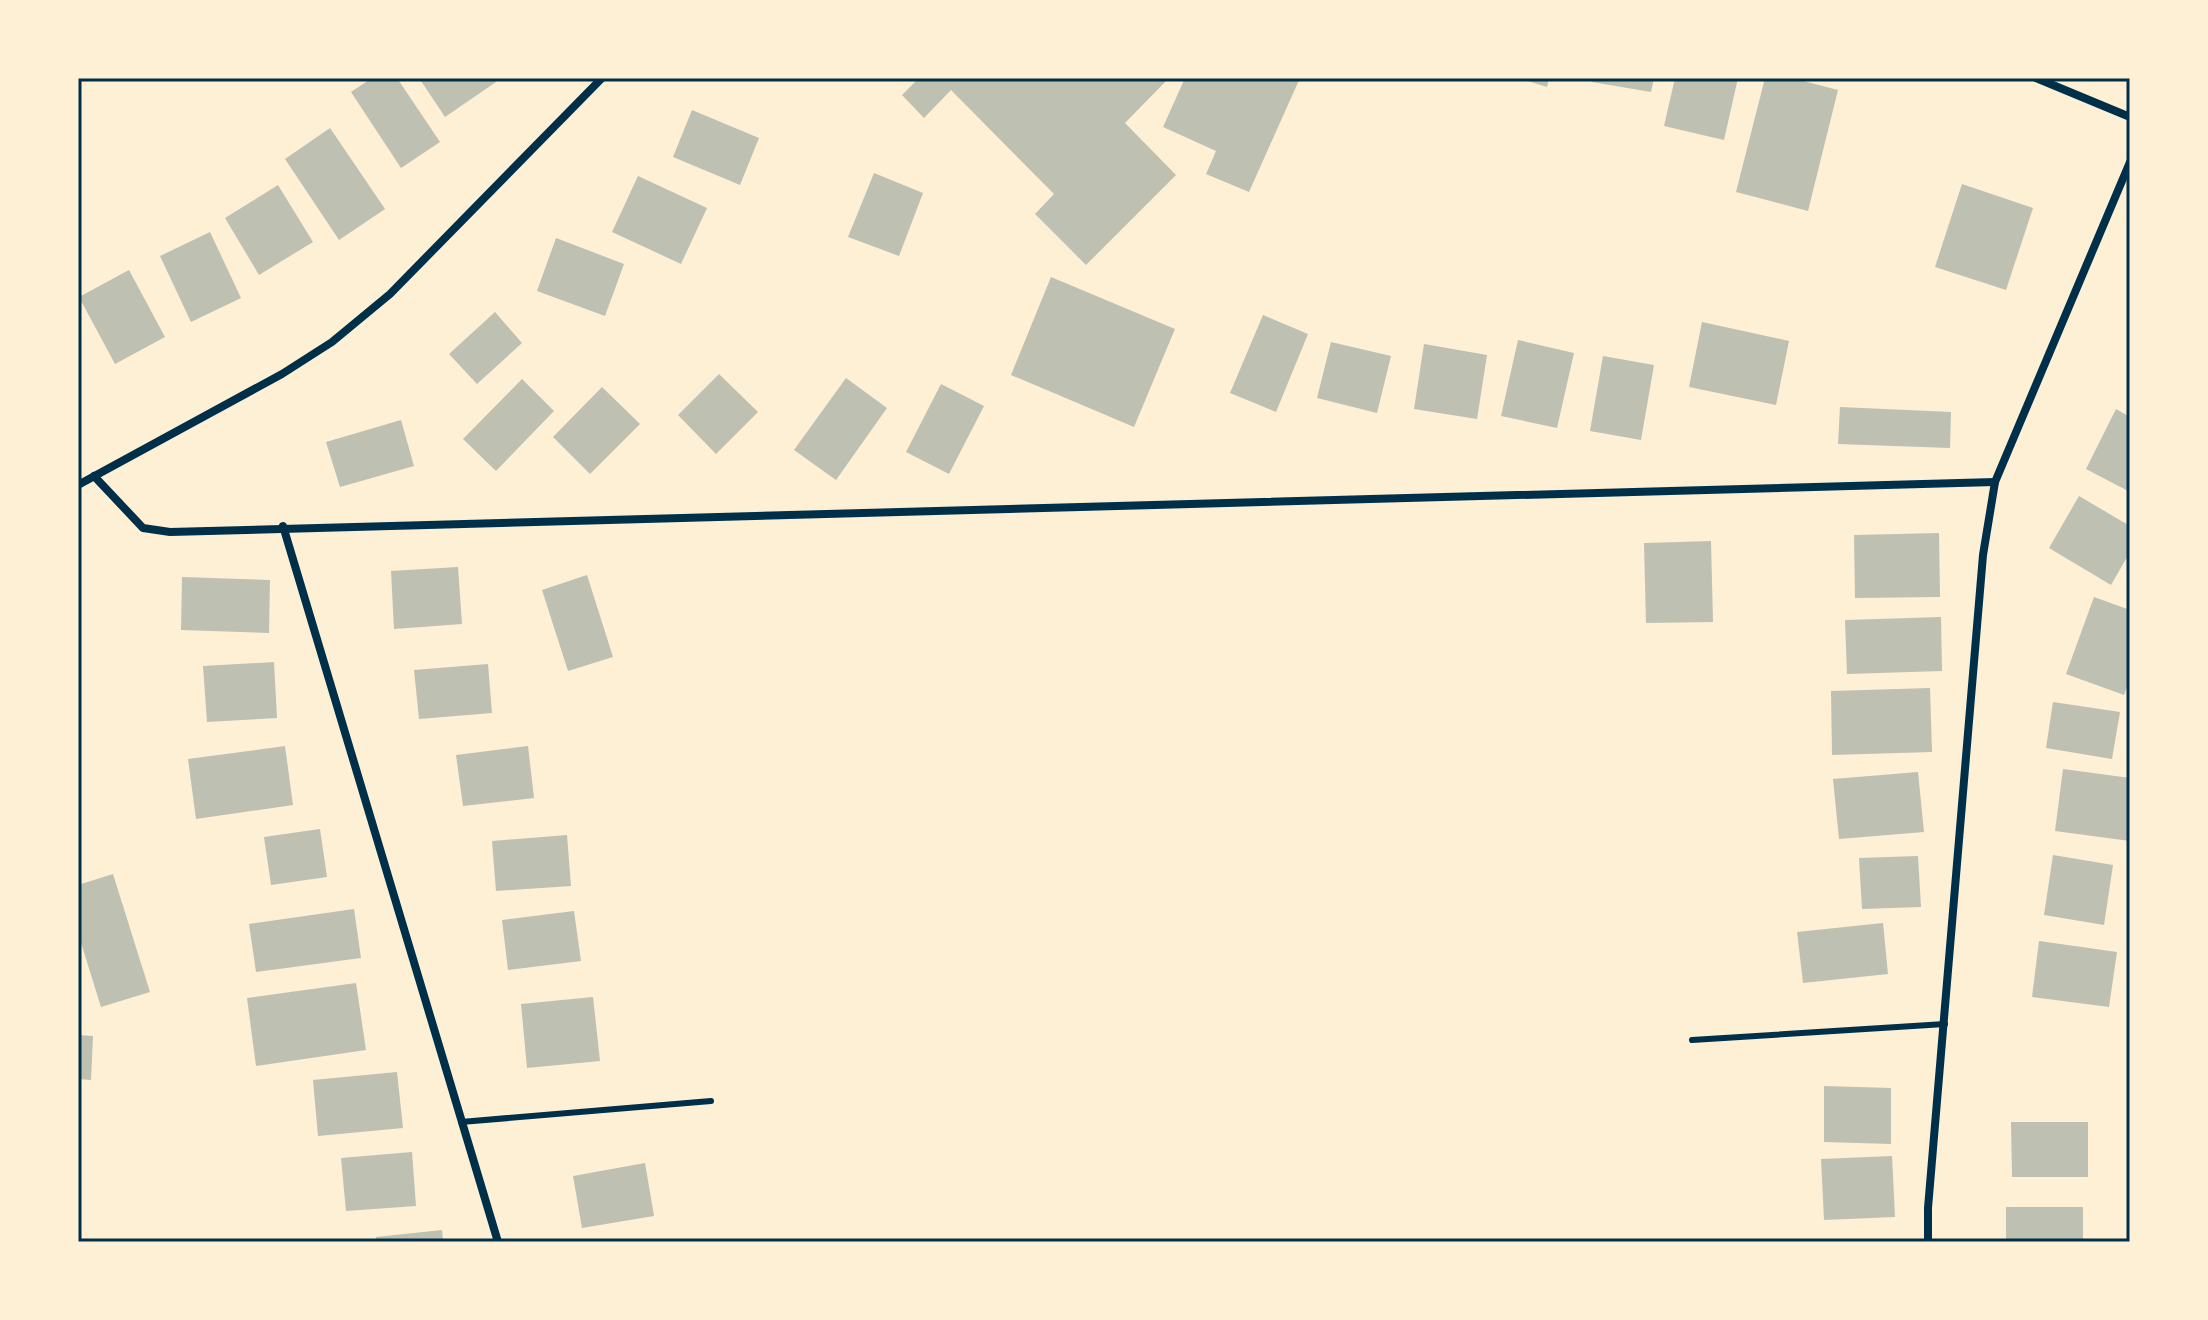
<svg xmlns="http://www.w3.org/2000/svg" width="2208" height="1320" font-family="'Public Sans',sans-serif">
<rect width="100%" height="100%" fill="#fdf0d5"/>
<g fill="#bec0b2">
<path d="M372,78H397L440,142L401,168L351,92Z"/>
<path d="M419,78H494L496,82L445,117Z"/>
<path d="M919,78H1169L1125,123L1176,175L1086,265L1035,214L1054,194L951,90L924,118L902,95Z"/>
<path d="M1185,78H1300L1249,192L1206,174L1216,151L1163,127Z"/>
<path d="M1518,78H1549L1547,87Z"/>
<path d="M1593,78H1654L1651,92L1592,82Z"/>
<path d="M1675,78H1738L1724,140L1664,126Z"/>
<path d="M1765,78H1792L1838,90L1808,211L1736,192Z"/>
<path d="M692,110L759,138L740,185L673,157Z"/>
<path d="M330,128L385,209L339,240L285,159Z"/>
<path d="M874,173L923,193L899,256L848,237Z"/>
<path d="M638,176L707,208L681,264L612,232Z"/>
<path d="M1962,184L2033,208L2006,290L1935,267Z"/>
<path d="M278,185L313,242L259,275L225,218Z"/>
<path d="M210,232L241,298L191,322L160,256Z"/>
<path d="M556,238L624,264L605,316L537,291Z"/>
<path d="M129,270L165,337L115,364L79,297Z"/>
<path d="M1051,277L1175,329L1134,427L1011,375Z"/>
<path d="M495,312L522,343L477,384L449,354Z"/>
<path d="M1263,315L1308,334L1276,412L1230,393Z"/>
<path d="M1702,322L1789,341L1776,405L1689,387Z"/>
<path d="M1518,340L1574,353L1557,428L1501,416Z"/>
<path d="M1331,342L1391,356L1377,413L1317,398Z"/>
<path d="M1424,344L1487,355L1477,419L1414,409Z"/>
<path d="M1603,356L1654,365L1641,440L1590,431Z"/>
<path d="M719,374L758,412L716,454L678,415Z"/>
<path d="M846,378L887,408L836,480L794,450Z"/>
<path d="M522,379L554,411L496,471L463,439Z"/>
<path d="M941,384L984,406L949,474L906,452Z"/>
<path d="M602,387L640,424L590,474L553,437Z"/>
<path d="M1840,407L1951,412L1950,448L1838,444Z"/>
<path d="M2116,409L2130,417V492L2086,469Z"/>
<path d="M401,420L414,466L340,487L326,442Z"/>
<path d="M2079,496L2130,526V552L2111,585L2049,548Z"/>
<path d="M1939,533L1940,597L1855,598L1854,535Z"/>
<path d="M1711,541L1713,622L1646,623L1644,543Z"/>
<path d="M458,567L462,624L394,629L391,571Z"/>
<path d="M587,575L613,657L568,671L542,590Z"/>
<path d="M182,577L270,580L269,633L181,630Z"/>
<path d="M2094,597L2130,610V678L2124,695L2066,674Z"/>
<path d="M1941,617L1942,671L1847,674L1845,620Z"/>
<path d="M274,662L277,718L207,722L203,666Z"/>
<path d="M488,664L492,713L419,719L414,670Z"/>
<path d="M1930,688L1932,752L1832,755L1831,691Z"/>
<path d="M2053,702L2120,712L2112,759L2046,748Z"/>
<path d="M285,746L293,805L196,819L188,759Z"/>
<path d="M528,746L534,798L463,806L456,755Z"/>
<path d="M2063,769L2130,778V841L2055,831Z"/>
<path d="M1918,772L1924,832L1839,839L1833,779Z"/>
<path d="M320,829L327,877L271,885L264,837Z"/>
<path d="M567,835L571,886L496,891L492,841Z"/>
<path d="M2053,855L2113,865L2104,925L2044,915Z"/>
<path d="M1918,856L1921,907L1862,909L1859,858Z"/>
<path d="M113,874L150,992L101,1007L78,933V885Z"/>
<path d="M354,909L361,958L256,972L249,924Z"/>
<path d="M574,911L581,961L508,970L502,920Z"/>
<path d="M1883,923L1888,974L1803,983L1797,932Z"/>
<path d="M2039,941L2117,952L2109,1007L2032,997Z"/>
<path d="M356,983L366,1050L256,1066L247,998Z"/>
<path d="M593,997L600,1061L527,1068L521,1004Z"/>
<path d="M78,1035L93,1036L91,1080L78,1079Z"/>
<path d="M397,1072L403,1128L318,1136L313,1080Z"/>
<path d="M1824,1086L1891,1088V1144L1824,1142Z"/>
<path d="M2011,1122H2088V1177H2012Z"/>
<path d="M412,1152L416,1206L346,1211L341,1158Z"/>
<path d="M1892,1156L1895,1217L1824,1220L1821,1159Z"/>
<path d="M645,1163L654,1216L582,1228L573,1176Z"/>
<rect x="2006" y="1207" width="77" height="35"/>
<path d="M442,1230L443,1242H376V1237Z"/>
</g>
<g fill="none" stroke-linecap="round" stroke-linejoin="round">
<g stroke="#003049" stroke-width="6">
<path d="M1692,1040L1945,1024"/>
<path d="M461,1122L711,1101"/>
</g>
<g stroke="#003049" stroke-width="8">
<path d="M2036,78L2130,117"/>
<path d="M94,476L143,528L170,532L1995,482"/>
<path d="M78,485L282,374L332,342L390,294L602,78"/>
<path d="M283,526L498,1242"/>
<path d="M1928,1242V1208L1983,555L1995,482L2130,162"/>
</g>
</g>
<rect width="2208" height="1320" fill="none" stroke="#fdf0d5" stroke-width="160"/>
<rect x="80" y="80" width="2048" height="1160" fill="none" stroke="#003049" stroke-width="3"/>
</svg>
